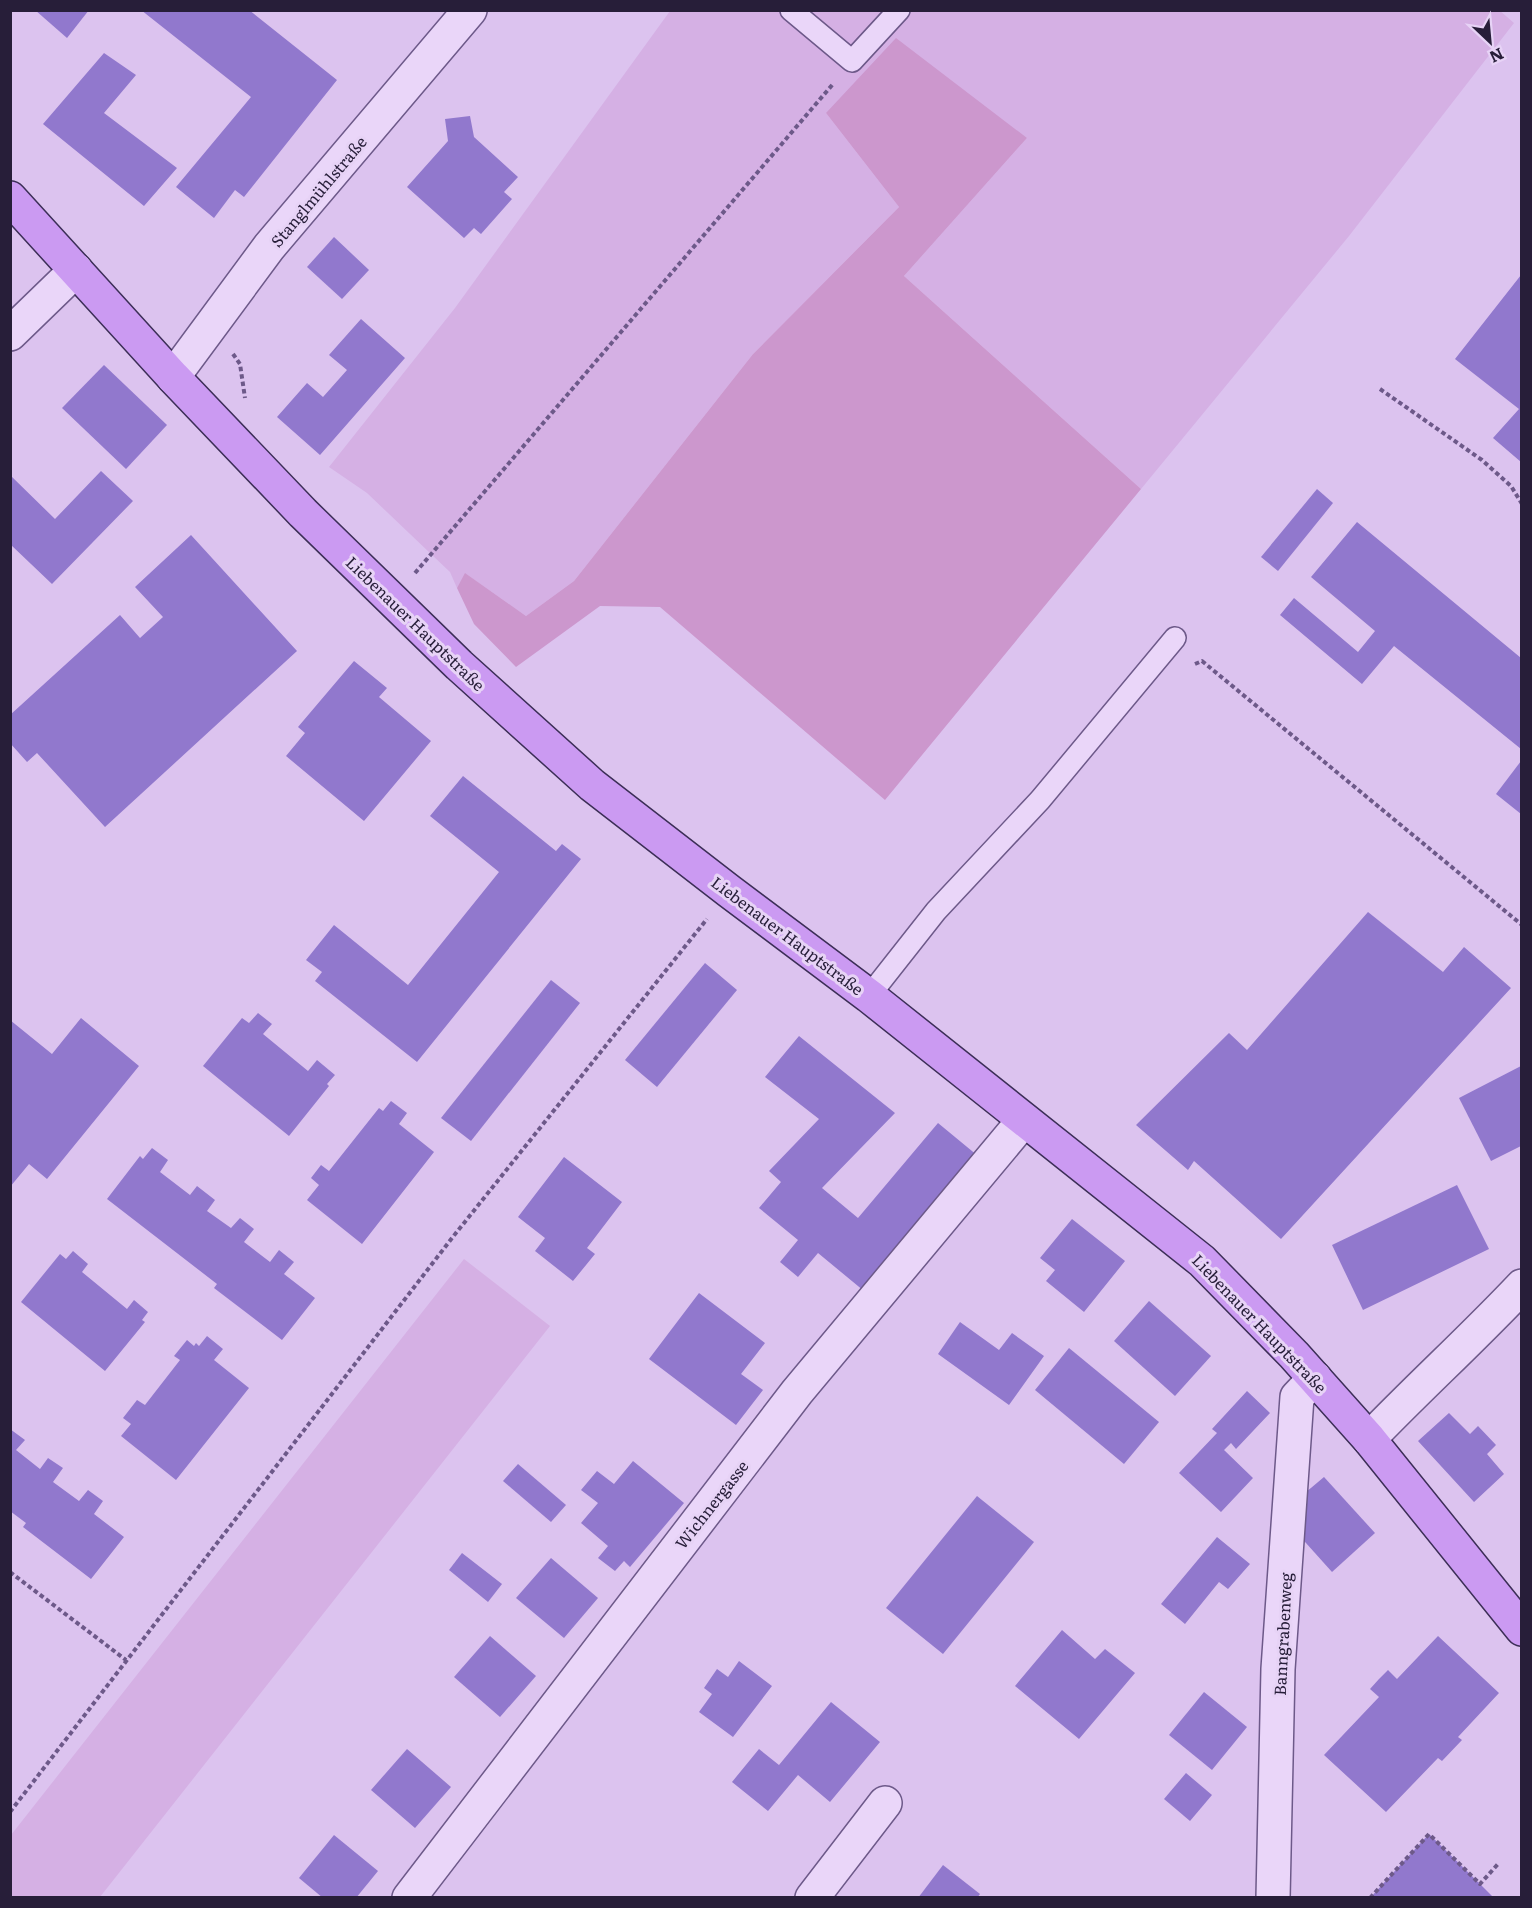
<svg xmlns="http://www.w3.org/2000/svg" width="1532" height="1908" font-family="Literata,serif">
<rect width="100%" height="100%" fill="#dcc3ef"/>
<g fill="#d5b0e4">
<path d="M1499,10L1514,23L1349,236L1141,489L904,276L1027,138L826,113L899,207L753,354L574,581L526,616L466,574L457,588L450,572L431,554L367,493L329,467L455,308L670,11Z"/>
<path d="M464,1259L550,1326L100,1897H11V1835Z"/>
</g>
<path fill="#cc97cd" d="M896,38L1027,138L904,276L1141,489L885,800L660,607L600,606L516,667L474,624L457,588L465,573L526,616L574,581L753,354L899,207L826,113Z"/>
<g fill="#9178cd">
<path d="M35,10H89L67,38Z"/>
<path d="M141,10H249L337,80L244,197L235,190L214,218L176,187L251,97Z"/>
<path d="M104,53L136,75L104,113L177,168L144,206L43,124Z"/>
<path d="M470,116L474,137L518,177L504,192L512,199L481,234L474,228L464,238L407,187L448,141L445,119Z"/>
<path d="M334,237L369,270L342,299L307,267Z"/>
<path d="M1521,275V462L1493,438L1519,409L1455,359Z"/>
<path d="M361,319L405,358L320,455L277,417L307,383L323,397L347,370L329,355Z"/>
<path d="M104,365L167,425L126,469L62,408Z"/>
<path d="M101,471L133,501L52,584L10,544V475L55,519Z"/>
<path d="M1317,489L1333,503L1278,571L1261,557Z"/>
<path d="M1357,522L1521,658V749L1394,646L1362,684L1280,615L1294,598L1358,652L1375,631L1311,577Z"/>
<path d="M191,535L297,651L105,827L37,753L27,762L10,743V715L120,615L140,638L163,617L135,587Z"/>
<path d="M354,661L387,688L379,697L431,741L364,821L286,756L305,733L298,727Z"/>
<path d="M1521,761V814L1496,794Z"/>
<path d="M463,776L556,851L562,844L581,859L417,1062L315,981L322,972L306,960L334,925L408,985L499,872L430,816Z"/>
<path d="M1368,912L1443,972L1464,947L1511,988L1281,1239L1194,1161L1188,1170L1136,1125L1229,1033L1247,1050Z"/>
<path d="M705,963L737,990L657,1087L625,1060Z"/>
<path d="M551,980L580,1003L471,1141L441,1118Z"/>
<path d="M258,1013L272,1024L263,1034L308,1071L317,1060L335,1075L327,1084L329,1086L289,1136L203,1066L242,1018L249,1023Z"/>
<path d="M81,1018L139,1066L47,1179L29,1164L10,1187V1020L52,1054Z"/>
<path d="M799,1036L895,1113L822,1188L858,1218L938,1123L978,1156L864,1291L818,1253L798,1277L780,1262L798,1240L759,1208L781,1182L769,1171L819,1119L765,1077Z"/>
<path d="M1521,1066V1146L1491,1161L1459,1098Z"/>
<path d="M391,1101L407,1113L399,1124L434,1152L362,1244L307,1200L319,1185L311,1178L321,1165L329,1171L379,1108L383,1111Z"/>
<path d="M152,1148L168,1160L160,1172L190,1195L197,1186L215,1200L207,1211L231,1228L240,1218L254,1229L244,1242L270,1262L279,1250L294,1262L284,1274L315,1298L282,1340L214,1288L217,1284L107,1199L140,1156L143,1159Z"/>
<path d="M564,1157L622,1202L587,1248L595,1254L573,1281L535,1251L545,1238L518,1217Z"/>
<path d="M1457,1185L1489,1249L1363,1310L1332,1245Z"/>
<path d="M1072,1219L1125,1261L1084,1312L1046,1281L1055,1270L1040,1258Z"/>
<path d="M73,1251L88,1264L82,1272L127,1309L134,1300L148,1312L142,1320L145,1322L105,1371L21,1302L60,1254L66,1259Z"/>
<path d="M699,1293L765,1343L741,1374L763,1390L736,1425L649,1359Z"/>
<path d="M1149,1301L1211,1356L1175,1396L1114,1341Z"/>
<path d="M960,1322L999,1350L1012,1333L1044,1356L1009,1405L938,1354Z"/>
<path d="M207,1336L223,1349L214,1360L249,1388L176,1480L121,1436L131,1424L123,1418L137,1400L145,1405L180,1360L174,1356L187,1340L194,1346L196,1343L199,1346Z"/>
<path d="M1069,1348L1159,1422L1124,1464L1035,1390Z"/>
<path d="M1247,1391L1270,1413L1236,1449L1231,1443L1224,1450L1253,1478L1221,1512L1179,1473L1217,1433L1212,1429Z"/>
<path d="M1449,1413L1470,1434L1478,1426L1496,1445L1487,1454L1504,1474L1474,1502L1418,1441Z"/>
<path d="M10,1429L25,1440L16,1450L40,1469L48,1458L63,1468L53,1482L79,1501L88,1490L103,1501L94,1514L124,1537L91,1579L23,1527L26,1523L10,1511Z"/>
<path d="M633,1461L684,1503L630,1567L624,1561L615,1571L598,1558L608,1546L581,1523L598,1503L581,1490L597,1471L614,1484Z"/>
<path d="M518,1464L566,1505L551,1522L503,1481Z"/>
<path d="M1324,1477L1375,1533L1332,1572L1297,1533L1299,1498Z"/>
<path d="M977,1496L1034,1542L943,1654L886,1608Z"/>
<path d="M1217,1537L1250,1564L1228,1589L1219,1582L1185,1624L1161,1604Z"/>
<path d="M462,1553L502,1584L488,1602L449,1570Z"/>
<path d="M551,1558L598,1598L564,1638L516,1598Z"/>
<path d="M1062,1630L1095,1659L1105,1649L1135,1673L1079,1739L1015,1686Z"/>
<path d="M490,1636L536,1676L500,1717L454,1677Z"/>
<path d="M1438,1636L1499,1693L1458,1737L1462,1740L1442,1761L1438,1758L1386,1812L1324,1755L1379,1697L1370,1689L1379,1679L1388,1670L1397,1679Z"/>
<path d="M739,1661L772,1686L733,1737L699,1712L712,1694L704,1688L717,1669L728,1677Z"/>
<path d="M1204,1692L1247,1727L1212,1770L1169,1735Z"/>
<path d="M831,1702L880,1742L830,1802L798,1775L768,1811L732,1782L759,1749L779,1765Z"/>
<path d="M407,1749L451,1787L415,1828L371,1790Z"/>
<path d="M1186,1773L1212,1795L1190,1821L1164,1799Z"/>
<path d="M1429,1834L1480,1884L1494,1898H1370Z"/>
<path d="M334,1835L378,1871L356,1898H323L299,1878Z"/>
<path d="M943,1865L980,1894L977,1898H918Z"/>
</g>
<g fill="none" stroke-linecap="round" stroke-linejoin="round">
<g stroke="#6d5989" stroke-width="24">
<g id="service">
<path d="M791,10L852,61L899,10"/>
<path d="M869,996L936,911L1040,800L1175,638"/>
</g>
</g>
<g stroke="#6d5989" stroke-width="36">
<g id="minor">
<path d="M10,334L76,270"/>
<path d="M173,377L269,247L470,10"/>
<path d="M1369,1439C1419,1387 1472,1339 1522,1286"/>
<path d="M409,1898L797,1392L1024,1120"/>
<path d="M812,1898L885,1803"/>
<path d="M1273,1898L1278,1669L1297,1397L1315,1378"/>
</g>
</g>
<g stroke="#3c2e57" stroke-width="36">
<path id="primary" d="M10,198L173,377L303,513L459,665L592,785L729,891L869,996L1202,1261L1294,1355L1369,1439L1522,1629"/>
</g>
<g stroke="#6d5989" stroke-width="4" stroke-dasharray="4.5 3" stroke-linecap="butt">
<path d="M233,354L240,364L245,398"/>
<path d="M1380,389L1482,460L1511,486L1522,504"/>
<path d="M415,573L833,84"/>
<path d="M1195,664L1202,661L1522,925"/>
<path d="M10,1572L126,1660"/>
<path d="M10,1812L452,1238L707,919"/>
<path d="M1370,1898L1429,1834L1480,1884L1498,1864"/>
</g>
<use href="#service" stroke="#ead6f9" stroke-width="21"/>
<use href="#minor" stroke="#ead6f9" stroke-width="33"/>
<use href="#primary" stroke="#cb9af2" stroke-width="33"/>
</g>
<g text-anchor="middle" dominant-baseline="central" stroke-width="6" stroke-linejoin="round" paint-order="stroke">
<g font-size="16" fill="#271e39" stroke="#e7d3f6">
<text transform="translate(318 191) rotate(-50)">Stanglmühlstraße</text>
<text transform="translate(416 623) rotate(44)">Liebenauer Hauptstraße</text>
<text transform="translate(788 935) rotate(37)">Liebenauer Hauptstraße</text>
<text transform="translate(1260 1323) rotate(46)">Liebenauer Hauptstraße</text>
<text transform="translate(711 1504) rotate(-52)">Wichnergasse</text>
<text transform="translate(1282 1634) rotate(-87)">Banngrabenweg</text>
</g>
</g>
<rect width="1532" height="1908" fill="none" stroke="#271e39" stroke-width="24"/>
<g transform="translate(1490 42) rotate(154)" stroke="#e7d3f6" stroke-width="4.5" paint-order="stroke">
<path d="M0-4.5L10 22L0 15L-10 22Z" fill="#271e39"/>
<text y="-9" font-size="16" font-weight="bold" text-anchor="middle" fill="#271e39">N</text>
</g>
</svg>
